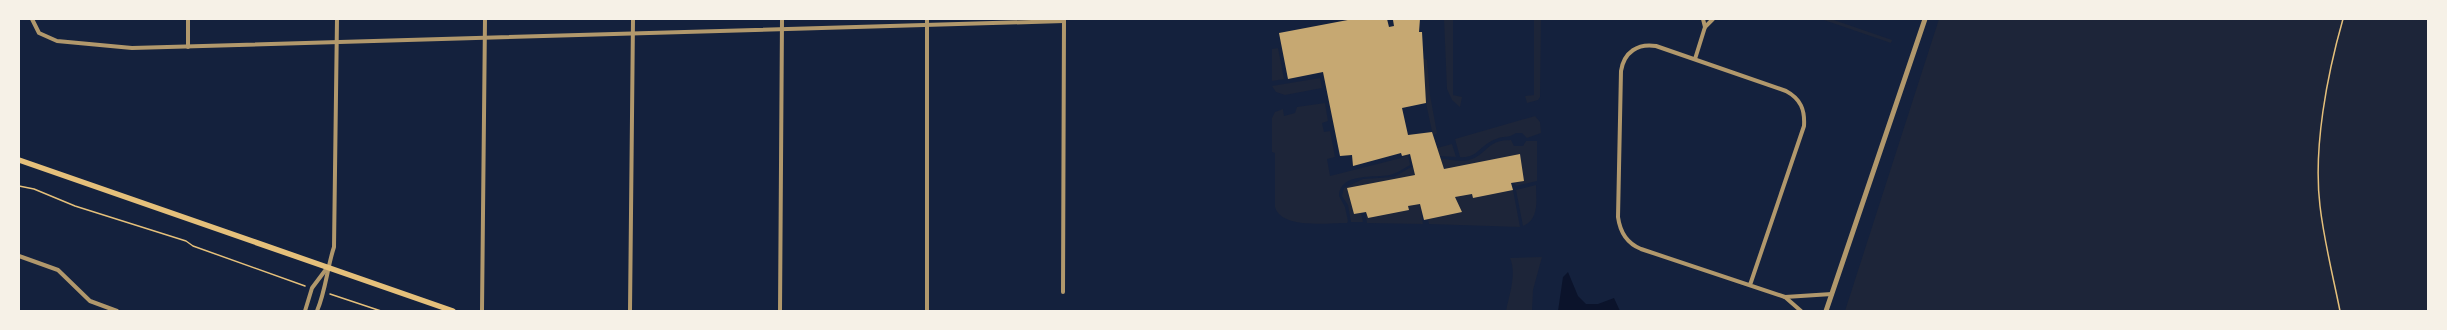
<svg xmlns="http://www.w3.org/2000/svg" width="2447" height="330" font-family="Arial,sans-serif">
<rect width="100%" height="100%" fill="#14213d"/>
<g fill="#1d2539">
<path d="M1444,19H1453V95L1462,97L1460,107L1452,100L1447,89Z"/>
<path d="M1534,19H1541L1540,97L1538,100L1527,103L1525,96L1534,95Z"/>
<path d="M1821,19H1831L1892,40L1891,43Z"/>
<path d="M1939,19H2428V311H1845Z"/>
<path d="M1278,48L1284,79L1272,81V49Z"/>
<path d="M1422,58L1427,60L1430,95L1437,133L1433,136L1426,103Z"/>
<path d="M1320,78L1322,88L1285,95L1276,92L1272,86Z"/>
<path d="M1325,103L1328,121L1322,123L1324,132L1330,131L1335,157L1327,159L1330,176L1401,158L1408,154L1410,165C1404,168 1398,173 1390,175C1377,178 1339,172 1339,196L1345,207L1348,221L1347,223C1327,223 1281,229 1275,207V153L1272,152V118L1275,112L1283,109L1284,116L1295,113L1297,107Z"/>
<path d="M1535,116L1540,122L1541,133L1527,138L1522,133H1516C1507,139 1505,135 1496,139C1481,144 1477,159 1460,157L1455,139Z"/>
<path d="M1511,140L1514,146H1523L1526,141H1537V181L1516,186L1514,182L1522,167L1520,154L1444,169L1440,159C1450,159 1463,163 1472,159C1489,152 1487,140 1511,140Z"/>
<path d="M1452,144L1456,157L1439,156L1437,148Z"/>
<path d="M1413,166L1415,175L1348,188L1354,214L1361,213L1363,222H1351L1348,205L1342,196L1344,188L1363,179L1394,177Z"/>
<path d="M1536,185C1536,200 1540,219 1523,226L1516,190Z"/>
<path d="M1513,190L1520,227L1429,224L1428,219L1462,212L1455,197L1472,194L1473,198Z"/>
<path d="M1420,204L1423,224L1367,223L1365,212L1368,218L1409,210L1408,206Z"/>
<path d="M1542,257L1533,290L1532,311H1506C1509,295 1517,274 1510,258Z"/>
</g>
<path fill="#0b132b" d="M1568,272L1578,296L1586,304H1598L1614,298L1620,311H1558L1563,277Z"/>
<path fill="#c6a872" d="M1353,19H1387L1389,27L1394,26L1393,20L1420,19L1419,32H1422L1426,103L1402,108L1408,135L1432,132L1444,169L1520,154L1524,181L1511,183L1513,190L1473,198L1472,194L1455,197L1462,212L1424,220L1420,204L1408,206L1409,210L1368,218L1366,212L1354,214L1347,188L1415,175L1410,154L1402,156L1401,153L1353,166L1352,155L1340,156L1323,72L1288,79L1279,33Z"/>
<g fill="none" stroke-linecap="round" stroke-linejoin="round">
<g stroke="#e5c07b" stroke-width="1.5">
<path d="M19,186L34,189L75,206L186,241L193,246L305,286"/>
<path d="M330,294L381,311"/>
<path d="M2340,311C2333,276 2324,241 2320,206C2313,148 2327,75 2343,19"/>
</g>
<g stroke="#b1986c" stroke-width="4">
<path d="M32,19L39,33L57,41L132,48L1064,21"/>
<path d="M927,19V311"/>
<path d="M1705,27L1713,19"/>
<path d="M188,47V19"/>
<path d="M1695,59L1705,27L1703,19"/>
<path d="M19,256L58,270L90,301L117,311"/>
<path d="M1750,285L1804,126C1805,110 1801,99 1786,91L1656,46C1638,43 1624,52 1621,71L1618,217C1620,232 1626,243 1641,249L1785,297L1801,311"/>
<path d="M1063,292L1064,19"/>
<path d="M1785,297L1832,294"/>
<path d="M305,311L312,288L327,268"/>
<path d="M317,311C326,290 327,268 334,247L337,19"/>
<path d="M482,311L485,19"/>
<path d="M630,311L633,19"/>
<path d="M780,311L782,19"/>
</g>
<path stroke="#b1986c" stroke-width="5" d="M1826,311L1925,19"/>
<path stroke="#e5c07b" stroke-width="5.5" d="M19,160L453,311"/>
</g>
<rect width="2447" height="330" fill="none" stroke="#f6f1e7" stroke-width="40"/>
</svg>
